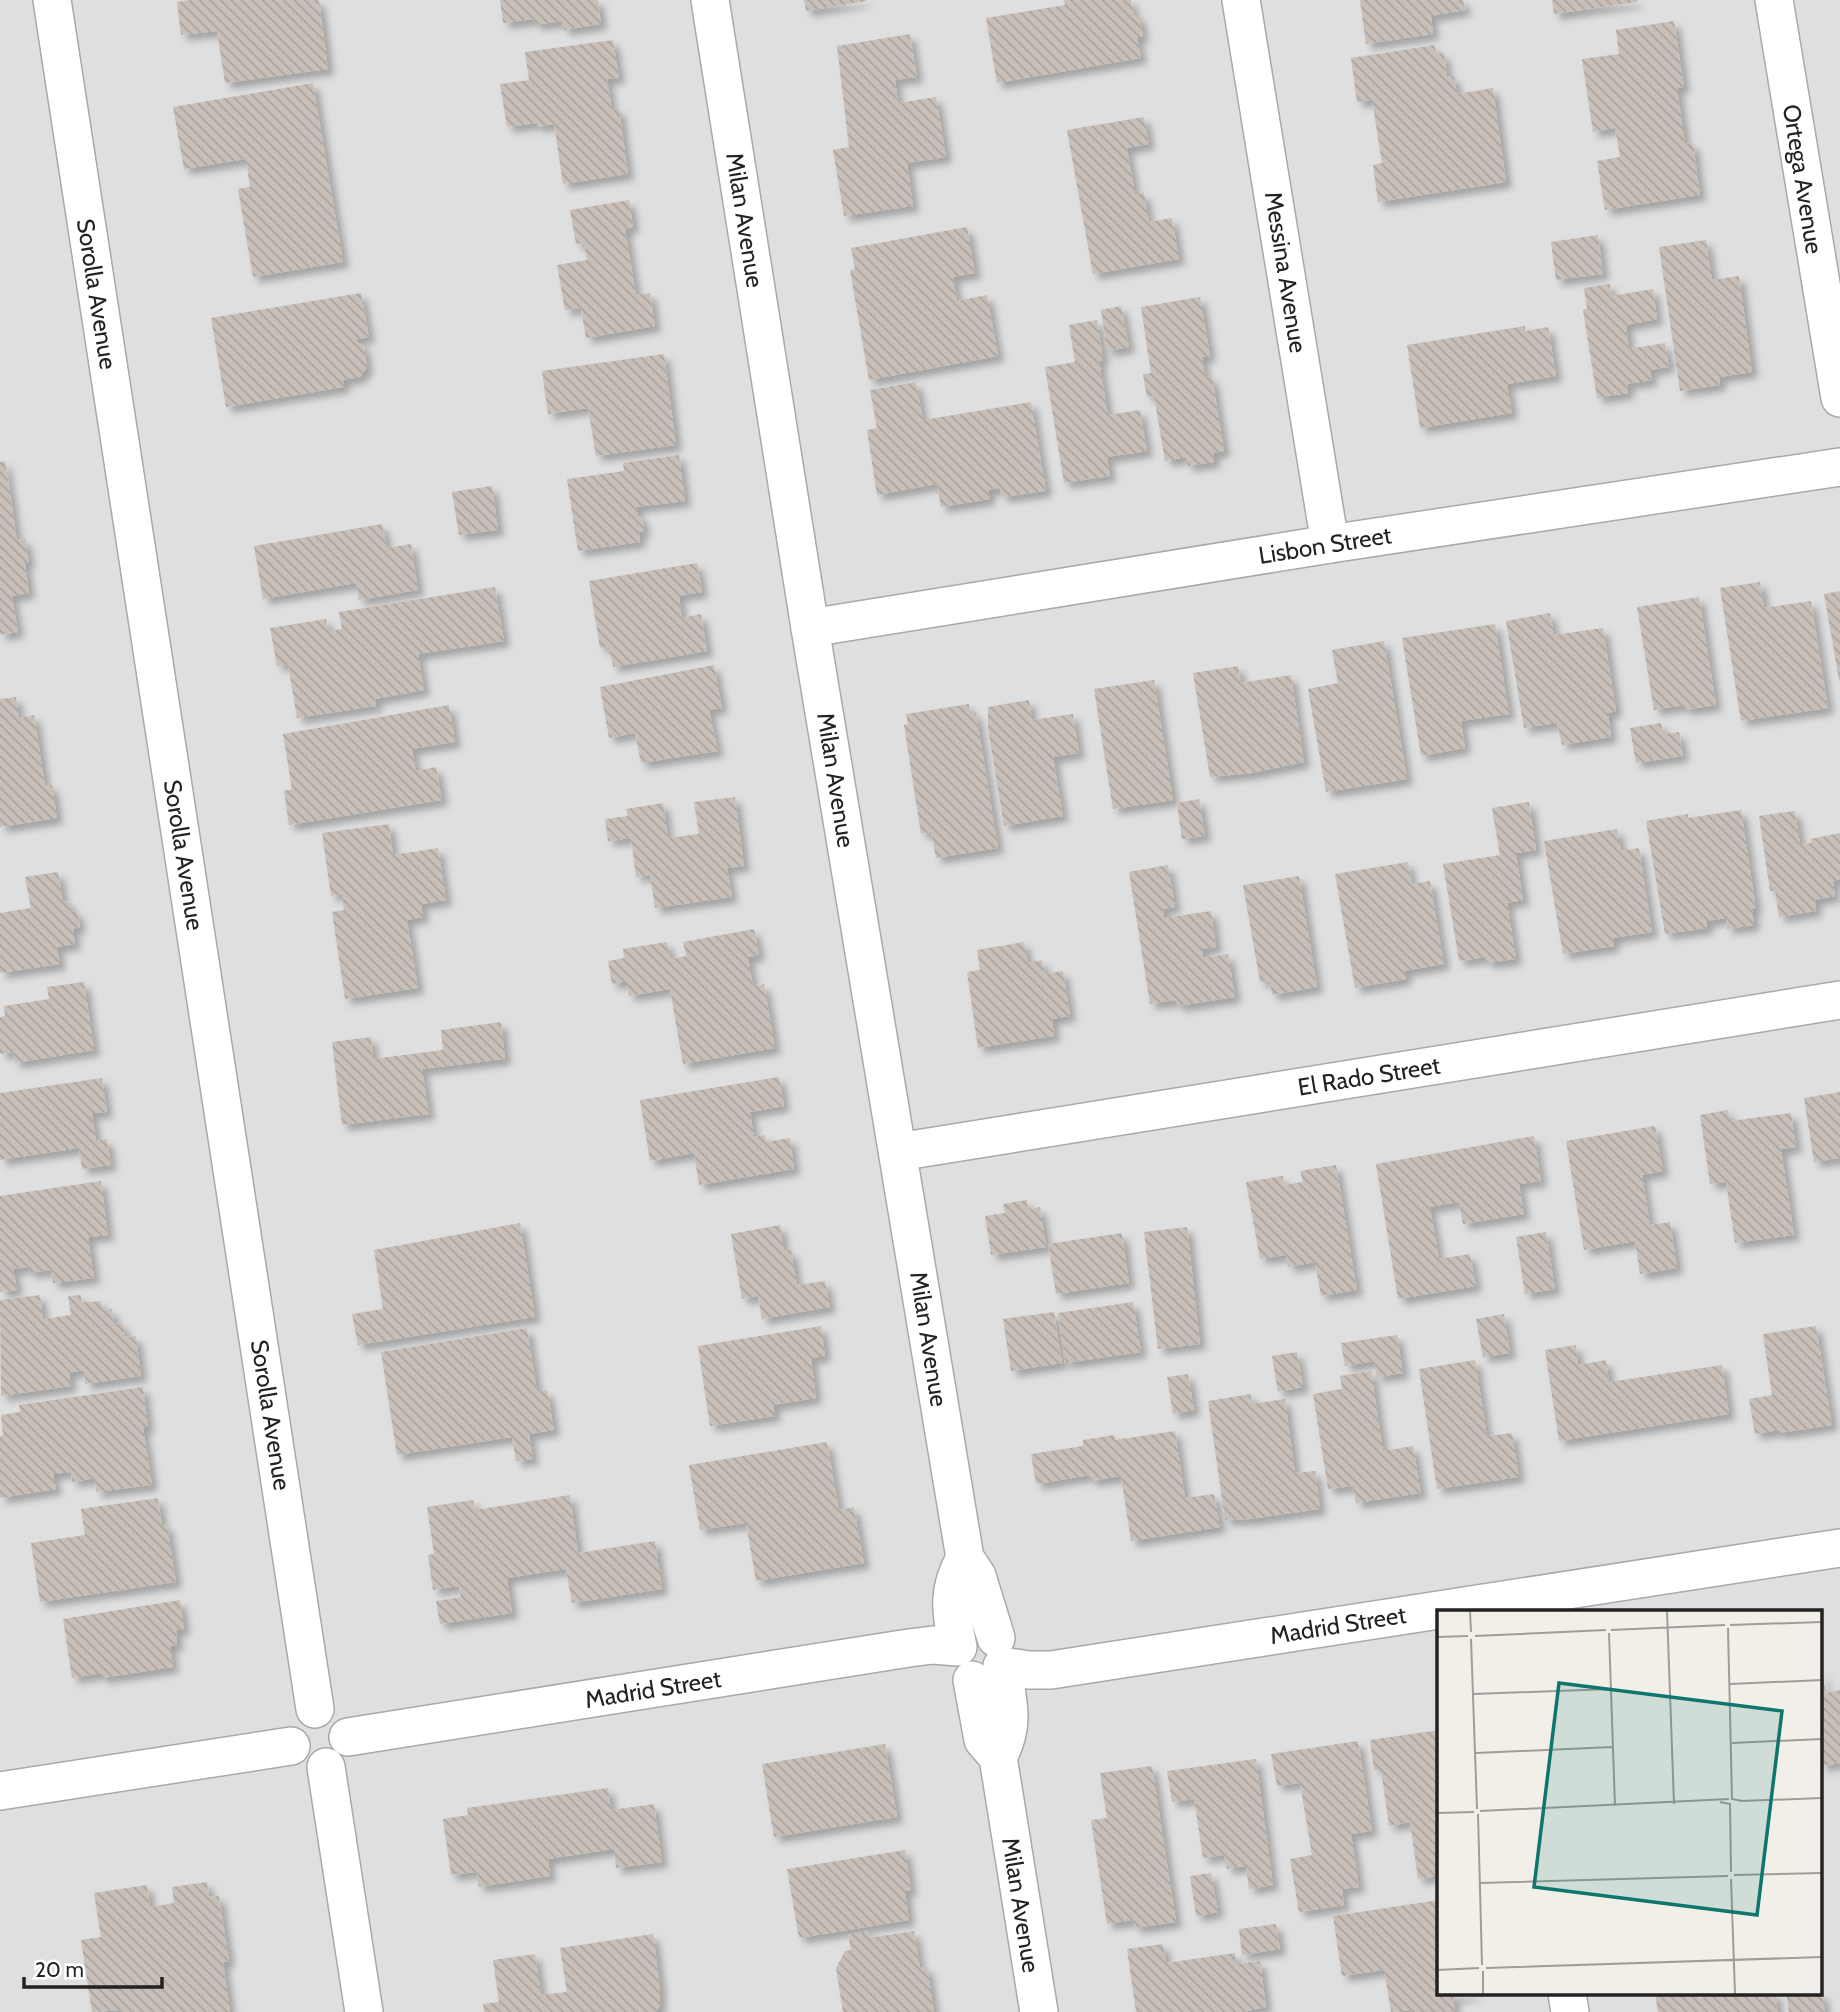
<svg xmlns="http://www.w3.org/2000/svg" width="1840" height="2012" font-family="Cabin,sans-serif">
<defs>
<pattern id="building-back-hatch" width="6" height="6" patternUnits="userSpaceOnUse" patternTransform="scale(1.75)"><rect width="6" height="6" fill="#c7bfb8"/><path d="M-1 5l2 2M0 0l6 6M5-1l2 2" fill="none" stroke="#aba49e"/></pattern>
<filter id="shadow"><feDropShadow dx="6" dy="6" stdDeviation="3.5" flood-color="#0004"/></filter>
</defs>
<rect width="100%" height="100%" fill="#f2efe9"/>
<path fill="#e0dfdf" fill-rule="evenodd" d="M0,0H1840V2012H0ZM1439,1611H1821V1993H1439Z"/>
<g fill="url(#building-back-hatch)" filter="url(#shadow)">
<path d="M190,0H319L328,69L225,83L217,31L181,35L177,2Z"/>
<path d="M500,0H598L601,24L564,30L562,21L535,25V19L503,23Z"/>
<path d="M804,0H866V1L806,11Z"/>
<path d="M1064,0H1131L1134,16L1139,15L1143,36L1137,37L1141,58L997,83L986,18L1065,5Z"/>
<path d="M1360,0H1463L1465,10L1431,16L1433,34L1366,44Z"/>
<path d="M1552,0H1637V2L1554,14Z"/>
<path d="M1674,21L1684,87L1677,88L1685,144L1693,143L1700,195L1605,210L1597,161L1620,157L1615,128L1593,132L1582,59L1619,54L1616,30Z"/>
<path d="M910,34L917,77L895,80L898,103L936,97L946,157L907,163L913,206L844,216L833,150L849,147L837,46Z"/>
<path d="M613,40L619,78L607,79L612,110L619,109L628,174L563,184L554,124L538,127L537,123L507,127L500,84L529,80L525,52Z"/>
<path d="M1435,45L1436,54L1444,53L1447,77L1454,76L1457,94L1493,88L1506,182L1378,202L1373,165L1382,163L1372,100L1357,102L1351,58Z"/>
<path d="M313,83L343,262L253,277L238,189L250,187L246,159L184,169L173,107Z"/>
<path d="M1144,117L1149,144L1127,148L1135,195L1144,193L1149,222L1172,218L1179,259L1093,274L1067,130Z"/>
<path d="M629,200L633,227L625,229L636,295L650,293L655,326L586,338L581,308L565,310L557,265L587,260L584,243L576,244L570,210Z"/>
<path d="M967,227L975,273L953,277L957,301L987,295L998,356L869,380L850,270L855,269L851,248Z"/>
<path d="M1598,235L1603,274L1556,280L1551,242Z"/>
<path d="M1706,240L1712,280L1739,276L1752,372L1719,377L1720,385L1680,391L1659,247Z"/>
<path d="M1610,284L1611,296L1653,289L1657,319L1626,325L1629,349L1665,343L1669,367L1650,370L1652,380L1627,384L1628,393L1597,398L1583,310L1587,308L1584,288Z"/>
<path d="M361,293L369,337L354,340L364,346L367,367L360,377L343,380L344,387L226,407L211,318Z"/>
<path d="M1200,297L1210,356L1202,357L1205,378L1212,377L1224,451L1213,453L1214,462L1187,466L1186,457L1165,461L1154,396L1147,397L1145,386L1143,374L1151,373L1141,307Z"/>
<path d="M1121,306L1129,347L1107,351L1101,310Z"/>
<path d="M1097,320L1103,360L1099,361L1108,415L1140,410L1147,451L1107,457L1110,476L1064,483L1045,367L1075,362L1069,325Z"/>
<path d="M1525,326V331L1548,327L1556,376L1507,384L1512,413L1420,428L1407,345Z"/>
<path d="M664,354L676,445L596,456L588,408L548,414L542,371Z"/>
<path d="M916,382L923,420L1031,402L1046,491L1002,497L1000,488L988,490L990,499L941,507L937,484L877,495L867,430L877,428L870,390Z"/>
<path d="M679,455L685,501L636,507L638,517L642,516L644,532H639L640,542L578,551L567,479L624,471L623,463Z"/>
<path d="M5,461L17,540L25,539L29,562L25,563L29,593L12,596L18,632L0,635V462Z"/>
<path d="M492,486L498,530L459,535L452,492Z"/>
<path d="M382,524L387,548L411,544L418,590L359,600L356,583L263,599L254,546Z"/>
<path d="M697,563L702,592L679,596L682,618L701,614L707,651L613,667L609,647L600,648L589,581Z"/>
<path d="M1760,582L1764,608L1811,601L1828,708L1741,721L1720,588Z"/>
<path d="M495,587L504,641L418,654L424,690L375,699L376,706L297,718L288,664L277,666L270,628L326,619L329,631L342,629L339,612Z"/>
<path d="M1840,591V680H1839L1824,594Z"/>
<path d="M1699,597L1716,705L1685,710V705L1654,710L1637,607Z"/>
<path d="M1550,613L1554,635L1603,628L1616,711L1608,713L1611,737L1562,745L1557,723L1524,728L1506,621Z"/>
<path d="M1495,624L1509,714L1461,721L1465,748L1421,756L1402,638Z"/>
<path d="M1384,641L1407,779L1326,792L1308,689L1338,683L1332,650Z"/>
<path d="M714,665L722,708L709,710L718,751L641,763L635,733L609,738L600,687Z"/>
<path d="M1238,666L1241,683L1291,675L1304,762L1252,773L1210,777L1193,673Z"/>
<path d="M1154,680L1173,800L1113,809L1094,689Z"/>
<path d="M16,697L19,718L34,715L45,786L52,785L57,818L0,827V699Z"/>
<path d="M1029,700L1032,720L1073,714L1079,753L1053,757L1063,816L1004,826L988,728V707Z"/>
<path d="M969,704L970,714L976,713L998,848L936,858L931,832L921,834L904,725L908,724L906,714Z"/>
<path d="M449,705L455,742L412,749L416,771L436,767L442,800L289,825L284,791L292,789L283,734Z"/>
<path d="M1661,723L1663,734L1679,732L1683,756L1636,763L1630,728Z"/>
<path d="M735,797L744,866L727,868L732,897L655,908L650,875L636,877L631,838L608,841L605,819L628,816L626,809L663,803L668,838L699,834L694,802Z"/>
<path d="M1199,799L1205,836L1182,839L1177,803Z"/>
<path d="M1529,802L1536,850L1516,853L1523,900L1507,903L1516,959L1487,963L1486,957L1459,961L1443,864L1500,855L1492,808Z"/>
<path d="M1741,810L1756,909H1752L1754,925L1727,929L1726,918L1707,921V928L1665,934L1646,821L1688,814V818Z"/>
<path d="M1795,811L1800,845L1811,843L1810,839L1840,833V879L1833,881L1835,896L1815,900L1816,911L1779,917L1775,891H1770L1759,816Z"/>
<path d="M389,824L393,855L438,848L446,900L421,904L423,917L407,920L418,988L345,999L332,912L344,910L342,894L331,896L322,833Z"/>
<path d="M1617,829L1621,851L1639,848L1652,932L1613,938L1614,946L1563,954L1544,841Z"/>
<path d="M1408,862L1412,884L1430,881L1444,964L1404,971L1406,979L1355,988L1335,874Z"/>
<path d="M1168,865L1175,907L1163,909L1164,918L1211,911L1216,947L1202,949L1203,958L1228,954L1235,997L1178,1006L1176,1000L1150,1004L1129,872Z"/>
<path d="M58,872L63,902L69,901L71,912L77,911L80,927L73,929L75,944L57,947L60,964L0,973V913L31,908L25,877Z"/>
<path d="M1299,876L1317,987L1272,995L1270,981L1260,982L1243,885Z"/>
<path d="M754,929L759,955L748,957L753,986L764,984L775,1048L683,1064L670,989L629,996L627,981L612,984L608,961L624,958L623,949L667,942L670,959L686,956L683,942Z"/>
<path d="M1024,942L1028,963L1042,960L1045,974L1063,971L1070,1016L1052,1019L1054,1036L978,1048L967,972L980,970L977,950Z"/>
<path d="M84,982L94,1050L15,1063L13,1052L0,1054V1017L5,1016L4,1006L49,999L47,987Z"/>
<path d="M501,1022L505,1059L422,1069L429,1114L342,1125L332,1042L371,1037L373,1059L443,1050L441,1030Z"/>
<path d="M779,1077L784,1106L750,1112L754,1137L765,1135L766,1142L790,1138L794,1169L699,1185L694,1153L650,1161L640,1100Z"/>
<path d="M102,1078L107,1112L92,1113L96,1141L107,1139L111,1165L82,1169L79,1148L0,1160V1093Z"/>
<path d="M1840,1092V1158L1814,1162L1804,1098Z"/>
<path d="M1728,1110L1730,1121L1791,1113L1796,1147L1781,1149L1794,1235L1735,1243L1726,1182L1710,1184L1700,1115Z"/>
<path d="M1655,1126L1663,1171L1642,1175L1650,1225L1670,1222L1677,1268L1640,1274L1635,1241L1584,1250L1566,1141Z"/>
<path d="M1534,1136L1541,1181L1519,1184L1524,1214L1463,1224L1459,1202L1430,1207L1439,1259L1470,1254L1476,1286L1398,1299L1376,1164Z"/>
<path d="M1336,1165L1357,1290L1321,1296L1315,1262L1288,1267L1286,1255L1260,1259L1246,1182L1283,1176L1284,1185L1303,1182L1300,1171Z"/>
<path d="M101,1181L108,1235L88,1237L94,1278L53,1283L51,1270L29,1273V1267L13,1269L17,1290L0,1292V1196Z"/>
<path d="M1027,1200L1028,1210L1040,1207L1046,1247L991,1255L985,1216L1005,1213L1003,1204Z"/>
<path d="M520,1223L535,1317L358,1345L352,1314L383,1309L374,1250Z"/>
<path d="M780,1225L784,1251L791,1250L797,1285L825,1281L830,1307L762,1319L758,1296L742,1299L731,1234Z"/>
<path d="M1187,1227L1200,1344L1158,1349L1144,1232Z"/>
<path d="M1546,1232L1555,1289L1525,1294L1516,1237Z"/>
<path d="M1122,1233L1129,1283L1056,1294L1048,1244Z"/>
<path d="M40,1295L43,1319L71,1315L68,1296L81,1295V1303L101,1301L102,1310L112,1309L114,1324L123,1323L125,1337L136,1336L141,1376L85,1384L84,1370L69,1373L71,1386L1,1396L0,1300Z"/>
<path d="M1133,1302L1141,1352L1065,1363L1058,1313Z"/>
<path d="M1054,1312L1062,1363L1011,1371L1003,1319Z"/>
<path d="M1504,1314L1510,1353L1483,1357L1476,1319Z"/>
<path d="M821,1326L825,1356L811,1358L816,1398L773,1405L775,1416L710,1426L698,1346Z"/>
<path d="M1816,1326L1832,1425L1779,1433V1430L1755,1434L1749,1399L1772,1395L1763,1334Z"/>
<path d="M527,1328L537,1392L547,1390L554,1430L529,1434L533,1459L516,1461L512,1437L397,1455L381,1352Z"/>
<path d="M1397,1335L1403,1373L1377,1377L1374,1361L1345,1366L1341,1343Z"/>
<path d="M1576,1345L1578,1365L1606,1360L1609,1382L1722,1365L1729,1414L1559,1441L1545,1350Z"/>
<path d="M1297,1352L1303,1387L1278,1392L1272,1356Z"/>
<path d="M1475,1360L1487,1436L1512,1433L1519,1477L1437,1489L1419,1369Z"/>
<path d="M1371,1371L1383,1451L1413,1446L1421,1493L1356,1503L1353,1486L1328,1489L1313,1394L1342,1389L1340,1376Z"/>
<path d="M1188,1374L1194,1410L1173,1414L1167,1377Z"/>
<path d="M143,1387L148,1428H143L152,1485L96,1492L95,1478L72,1482L71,1472L53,1474L56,1489L0,1498V1436L3,1435L1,1415L20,1412L19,1405Z"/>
<path d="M1251,1394L1252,1404L1285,1399L1295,1473L1315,1471L1320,1509L1251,1519L1225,1520L1208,1401Z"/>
<path d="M1175,1431L1185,1498L1214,1494L1220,1527L1131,1541L1121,1476L1091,1481L1090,1475L1036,1484L1031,1454L1083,1446V1440L1114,1435L1115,1440Z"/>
<path d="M827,1442L839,1510L854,1507L864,1563L756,1581L746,1523L700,1530L689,1465Z"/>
<path d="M570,1495L578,1553L655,1541L662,1589L572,1603L566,1569L507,1578L512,1613L440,1624L436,1601L461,1597L459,1586L433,1590L428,1555L434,1554L427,1507L473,1500L475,1510Z"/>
<path d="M158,1498L162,1526L167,1525L176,1582L40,1602L31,1543L85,1535L81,1509Z"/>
<path d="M180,1600L184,1629L176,1630L177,1645L170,1646L173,1667L102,1678V1673L72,1678L63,1619Z"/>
<path d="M1821,1671H1822L1826,1693L1840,1690V1763L1821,1766Z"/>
<path d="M1439,1730V1876L1418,1879L1410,1822L1389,1826L1381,1770H1374L1370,1740Z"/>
<path d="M1358,1741L1372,1831L1351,1834L1359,1887L1342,1889L1344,1905L1299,1912L1290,1859L1312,1855L1300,1783L1277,1786L1271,1754Z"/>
<path d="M885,1744L897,1817L774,1837L762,1764Z"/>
<path d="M1256,1759L1273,1885L1249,1889L1246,1866L1227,1869L1224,1855L1203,1858L1194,1799L1172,1802L1167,1771Z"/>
<path d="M1152,1766L1176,1922L1135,1928L1133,1920L1107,1924L1091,1820L1107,1818L1100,1773Z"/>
<path d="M608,1788L611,1810L654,1804L662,1862L616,1868L614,1849L548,1859L550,1876L479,1887L476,1872L451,1875L443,1819L468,1815L467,1808Z"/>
<path d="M905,1850L911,1890L905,1891L909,1920L799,1938L787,1869Z"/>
<path d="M1211,1873L1218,1912L1196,1916L1190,1876Z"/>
<path d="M207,1882L209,1897L219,1896L229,1961L223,1962L230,2012H122L121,2010L92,2012L81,1940L101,1937L94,1893L147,1885L150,1907L174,1903L172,1887Z"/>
<path d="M1439,1900V1993H1476V1994L1453,1998L1455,2012H1412L1411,2010L1391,2012L1384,1970L1342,1976L1333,1916Z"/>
<path d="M1276,1924L1280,1949L1242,1955L1239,1929Z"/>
<path d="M869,1931V1938L914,1931L920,1968L927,1967L934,2012H843L836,1968L845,1951L851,1950L848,1935Z"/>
<path d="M653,1934L660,1985V2006L655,2012H484L483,2004L499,2002L493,1960L535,1954L541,1995L567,1992L560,1948Z"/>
<path d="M1163,1944L1166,1963L1235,1953L1236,1964L1260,1961L1266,2007L1243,2012H1136L1127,1949Z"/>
<path d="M1655,1993H1697L1698,1998L1735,1993H1775L1778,2012H1658Z"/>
<path d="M1786,1993H1822L1825,2012H1789Z"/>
</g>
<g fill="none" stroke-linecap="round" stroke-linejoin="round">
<g stroke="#a9a9a9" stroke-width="40">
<g id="street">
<path d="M52,0L315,1709"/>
<path d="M710,0L810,628L965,1558L977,1576L996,1638"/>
<path d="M1241,0L1330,544"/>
<path d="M1774,0L1840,398"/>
<path d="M810,628L1330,544L1840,467"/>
<path d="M898,1152L1840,1000"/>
<path d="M972,1680L983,1740L998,1757L1039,2012"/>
<path d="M348,1737L909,1648L933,1645L958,1647C951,1611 946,1592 965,1558"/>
<path d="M998,1757C1016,1724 1008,1702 1002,1666L1029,1670H1051L1840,1548"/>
<path d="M326,1767L364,2012"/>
<path d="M0,1791L291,1746"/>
<path d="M1567,1993L1570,2012"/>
</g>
</g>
<use href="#street" stroke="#fff" stroke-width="37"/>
</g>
<g text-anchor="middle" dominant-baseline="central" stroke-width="5" stroke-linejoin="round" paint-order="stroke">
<g font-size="24" fill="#222" stroke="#fff">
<text transform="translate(1803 179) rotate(81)">Ortega Avenue</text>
<text transform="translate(745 220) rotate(81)">Milan Avenue</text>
<text transform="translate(1286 272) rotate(81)">Messina Avenue</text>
<text transform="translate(97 294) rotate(81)">Sorolla Avenue</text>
<text transform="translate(1325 545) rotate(-9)">Lisbon Street</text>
<text transform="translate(836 780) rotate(81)">Milan Avenue</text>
<text transform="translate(184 855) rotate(81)">Sorolla Avenue</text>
<text transform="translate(1369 1076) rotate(-9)">El Rado Street</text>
<text transform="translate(929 1339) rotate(81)">Milan Avenue</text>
<text transform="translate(271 1415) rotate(81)">Sorolla Avenue</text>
<text transform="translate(1338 1625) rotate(-9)">Madrid Street</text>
<text transform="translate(653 1689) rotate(-9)">Madrid Street</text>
<text transform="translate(1021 1905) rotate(81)">Milan Avenue</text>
</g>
</g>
<g transform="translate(1437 1610)">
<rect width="385" height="385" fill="#f2efe9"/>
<path fill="none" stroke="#9f9d99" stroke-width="2" d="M33,1L34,22M230,1L237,194M293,15L385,12M291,18L295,189L305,191M174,20L288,15M172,23L178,196M38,26L169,20M0,27L31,26M34,29L40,199M293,74L385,70M37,84L174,79M295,133L385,129M39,143L175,137M304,191L385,188M283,192L293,194L294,262M43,201L292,189M0,203L37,202M41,204L45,355M297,265L385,263M294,269L298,384M42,273L291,266M49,358L385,347M0,360L42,358M46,361V384"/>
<path fill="#0f766e" fill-opacity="0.15" stroke="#0f766e" stroke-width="3.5" d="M122,73L345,101L320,305L97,277Z"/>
<rect width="385" height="385" fill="none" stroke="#222" stroke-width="3.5"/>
</g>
<path d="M24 1977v10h138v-10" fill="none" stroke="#222222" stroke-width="3.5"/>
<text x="35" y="1977" font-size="21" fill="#222222" stroke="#ffffff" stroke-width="5" paint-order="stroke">20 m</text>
</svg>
